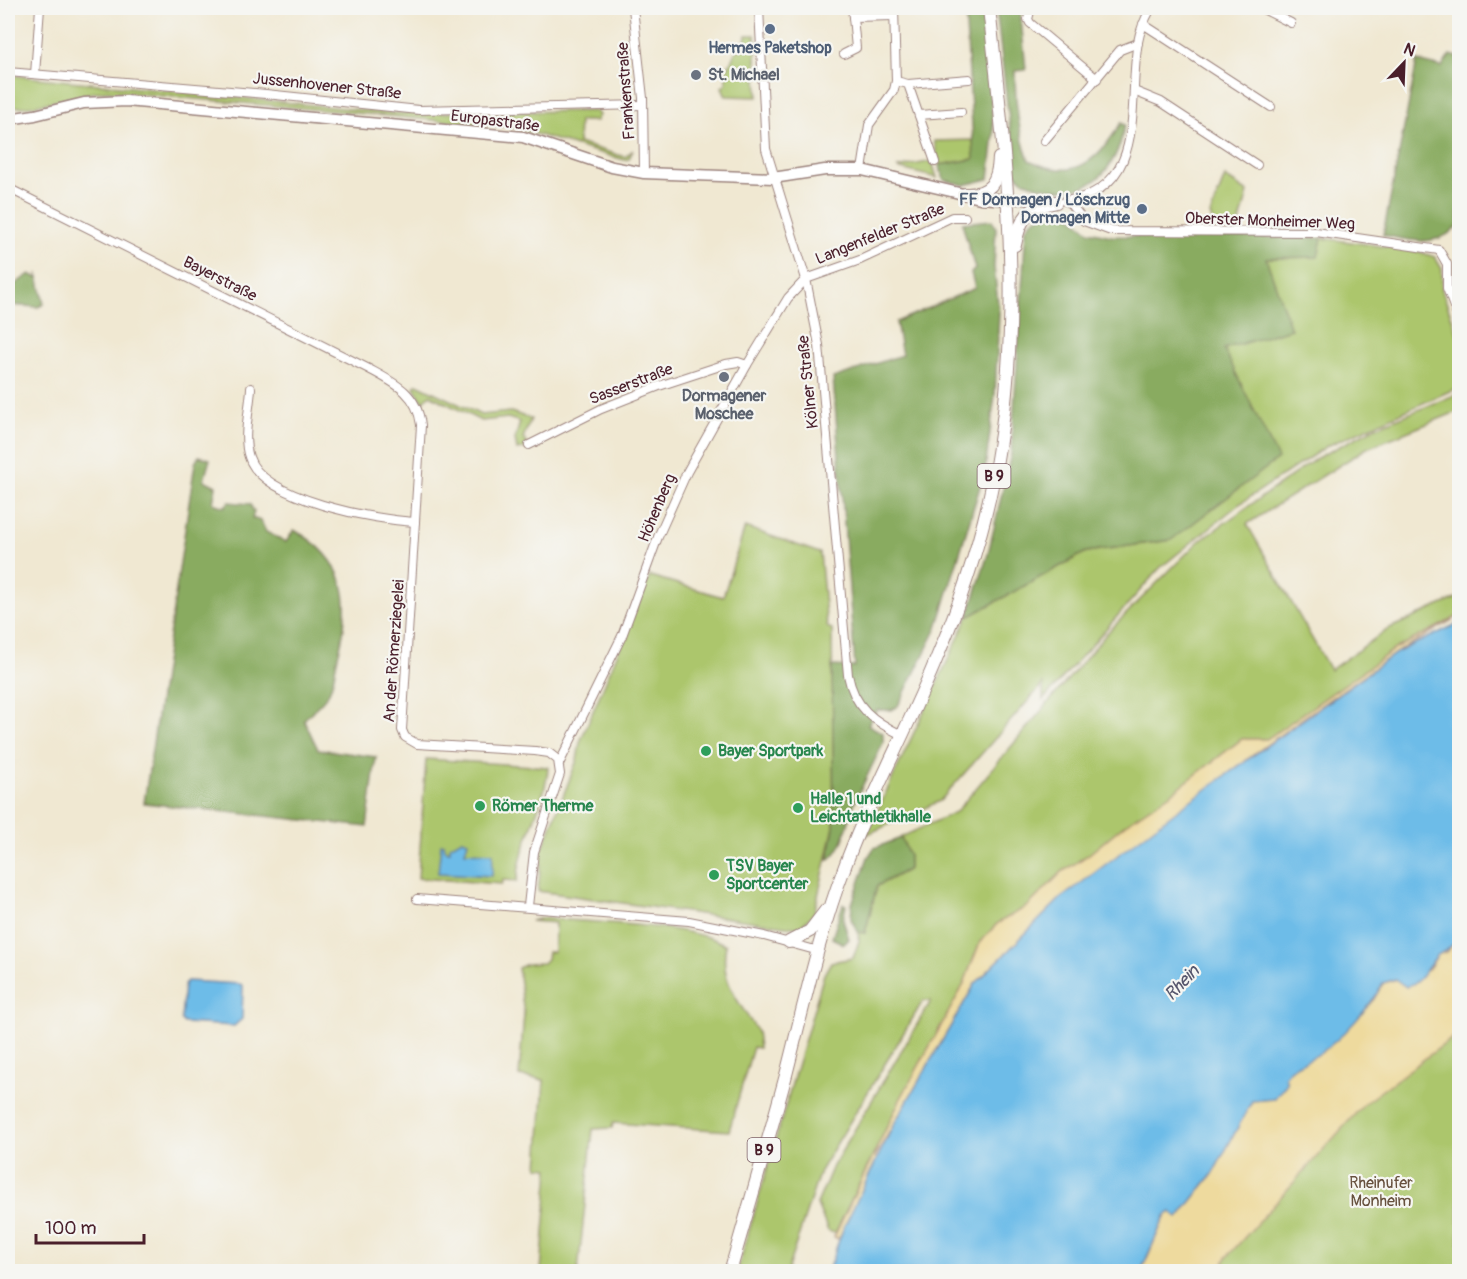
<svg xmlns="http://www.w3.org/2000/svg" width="1467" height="1279" font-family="Pangolin,sans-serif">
<rect width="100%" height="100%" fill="#f6f6f2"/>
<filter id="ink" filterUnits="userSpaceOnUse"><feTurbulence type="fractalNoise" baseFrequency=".0167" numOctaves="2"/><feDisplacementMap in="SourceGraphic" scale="12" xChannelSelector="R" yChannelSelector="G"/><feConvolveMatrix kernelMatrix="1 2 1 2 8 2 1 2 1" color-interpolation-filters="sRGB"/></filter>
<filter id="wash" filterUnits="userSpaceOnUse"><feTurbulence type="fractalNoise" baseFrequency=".008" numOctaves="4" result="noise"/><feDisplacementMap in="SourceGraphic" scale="24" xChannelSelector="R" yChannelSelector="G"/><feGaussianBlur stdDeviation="1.35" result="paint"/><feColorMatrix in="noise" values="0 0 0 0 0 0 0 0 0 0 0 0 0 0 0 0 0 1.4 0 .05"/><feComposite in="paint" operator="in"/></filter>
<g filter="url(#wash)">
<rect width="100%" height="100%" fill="#f0e8d2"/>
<g fill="#acc66c" stroke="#7b724c" stroke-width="1.5">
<path d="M746,35H755L758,97L726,96L722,87L726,84V72L736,51L744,49Z"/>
<path d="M8,75L394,113L596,111L599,115L596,121H579L578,143L625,157L633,150L629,159L624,160L512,127L108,91C74,93 41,109 8,107Z"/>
<path d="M974,140V159L939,165L934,141Z"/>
<path d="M932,161L937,178L897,168Z"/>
<path d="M1225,177L1248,192L1239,226L1214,225L1210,215Z"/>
<path d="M1322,238L1417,251L1435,257L1442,269V290L1459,338V387L1327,446L1238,505L1160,568L1043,700V684L940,801L866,835L968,617L1086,552L1171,540L1224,348L1265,258L1317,257Z"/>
<path d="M417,384L481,415L511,412L531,419L523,438L529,447L517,450L515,439L520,422L508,418L481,421L430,395L423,402L414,387Z"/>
<path d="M1459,393V411L1367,448L1247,524L1330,670L1390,628L1459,597V616L1395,649L1267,739H1242L1172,793L1124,825L1088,855L1062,872L1028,906L998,923L980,942L963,986L900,1100L835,1233L828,1231L817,1204L833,1166L931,1001H923L820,1171L787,1271L737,1272L824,974L831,962L853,958L859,941L858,932L865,933L877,886L909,869V855L901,837L956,812L1107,633L1199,541L1317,458L1374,428Z"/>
<path d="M745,527L820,553L827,627L832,629L834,827L814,913L799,928L538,891L542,850L577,760L580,742L650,576L723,597Z"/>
<path d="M426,759L548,767C546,803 521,840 517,881L503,880L502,884L418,878Z"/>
<path d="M543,918C590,923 688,923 726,945C719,981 738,1000 757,1031L759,1048L753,1047L729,1131L613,1123L612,1128L593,1129L578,1271H541L549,1168L538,1167L544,1080L519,1076L524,1014L518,968L527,964L543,963L547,959L548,952H554L555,923L531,921Z"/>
<path d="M1459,1016V1271L1212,1272L1267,1190Z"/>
</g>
<g fill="#89ab60" stroke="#6a6546" stroke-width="1.5">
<path d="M965,8H983L994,135L989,179L964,185L944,180L939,165L974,159Z"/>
<path d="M996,8H1020L1026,70L1015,71C1015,101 1018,132 1029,160C1074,183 1098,161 1121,123L1125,125C1116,169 1093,199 1043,187C1032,185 1022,182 1015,172Z"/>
<path d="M1450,55L1459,57V225C1438,248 1410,241 1383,235L1417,61L1442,67Z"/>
<path d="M1065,211L1089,231L1112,236L1322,238L1318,257L1266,258L1291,329L1224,349L1278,459L1171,540L1086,552L968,617L988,554L1011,454L1026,228C1033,216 1051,212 1065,211Z"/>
<path d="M992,220L996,228L994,267L999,313L995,395L985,470L937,628L898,706L892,710H877L868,725L883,733V743C874,762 864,782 855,802C848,819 845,850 828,860L834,827L832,666L855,667L833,378L902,355L896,322L975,288L971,273L975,269L962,223Z"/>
<path d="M30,274L37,278L38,275L44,304L38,307L8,305V289Z"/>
<path d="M199,456L210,459L204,480L216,486L213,503L224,507L229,502L250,504L254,512L252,518L261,521L266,532L286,542L294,530C348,559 353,602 338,656C335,667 334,682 329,692C324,702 311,711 304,720L318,749L376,757L367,827L144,803L195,463Z"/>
<path d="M901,838L909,855V869L877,886L865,933L858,932L851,919L852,904L868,857L874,848Z"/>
<path d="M843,904L846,905L843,920L849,939L844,944L832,938Z"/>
</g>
<g fill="#eeda9e" stroke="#9c7c64" stroke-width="1.5">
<path d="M1459,616L1396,653L1304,717L1060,899L975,984L875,1157L877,1159L839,1239L834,1237L900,1100L963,986L980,942L998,923L1028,906L1062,872L1088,855L1124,825L1172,793L1242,739H1267L1395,649Z"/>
<path d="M1459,944V1033L1365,1103L1227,1257L1220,1271L1141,1272L1165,1216L1171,1212L1178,1217L1212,1175L1252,1101L1284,1076L1290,1068L1321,1053L1374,999L1383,983L1428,970L1438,954L1446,952L1452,945Z"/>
</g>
<g fill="#6dbce8" stroke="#5c6e8a" stroke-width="1.5">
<path d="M1459,623V944L1452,945C1447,951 1441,952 1437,956C1425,969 1423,981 1406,987L1395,979L1383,983C1371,1006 1342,1039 1320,1053C1308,1062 1294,1063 1285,1076L1287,1083L1274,1099L1252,1101L1212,1175L1178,1218L1171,1212L1165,1216L1141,1271H828L843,1229L894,1124L975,984L1060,899L1176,811L1396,653Z"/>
<path d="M462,839L468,841L465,852L493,853L492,876L438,873L441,844H444L445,850L450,851V846Z"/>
<path d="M187,981L240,984L243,986L242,1019L234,1026L184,1023L181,1020L184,984Z"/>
</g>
</g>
<g filter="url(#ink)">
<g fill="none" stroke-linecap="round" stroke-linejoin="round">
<g stroke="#9d847e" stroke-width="10">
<g id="street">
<path d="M633,8L643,98L644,173"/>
<path d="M759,8L766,149L806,279L819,345L848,675C854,707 873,721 902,735"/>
<path d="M852,8L853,17L894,16"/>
<path d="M1031,8L1028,19L1030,23L1097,79"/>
<path d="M1261,8L1291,23"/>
<path d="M1143,24L1271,107"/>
<path d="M844,54L856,48L853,17"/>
<path d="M8,72L266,94L419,110L643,105"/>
<path d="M35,74L40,8"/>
<path d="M896,81L908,84L935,162"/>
<path d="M908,84L969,79"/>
<path d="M1134,91L1161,102L1257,165"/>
<path d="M919,115L961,112"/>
<path d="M1044,141L1120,50L1138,43"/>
<path d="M862,170L869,125L894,90L896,81L894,8"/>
<path d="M8,188L369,369C395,383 417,393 421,425L402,730L405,737L417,744L535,751L549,753L558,760L560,774L534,852L528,906"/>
<path d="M1010,200L1047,201"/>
<path d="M1065,201C1150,190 1127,100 1138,42C1140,30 1145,19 1151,8"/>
<path d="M1068,201L1084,221L1111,231L1316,232L1439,250L1447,264V288L1460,323"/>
<path d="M251,388C250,409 242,437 249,457C262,500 376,520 415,522"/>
<path d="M529,445L601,409L659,386L726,364L738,362L747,365"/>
<path d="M560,762L622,636L658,537L687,472L747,365L788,298L806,279L860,260L952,217H965"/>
<path d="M417,899L689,921L764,936L819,951"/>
</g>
</g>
<g stroke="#9d847e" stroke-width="13">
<path id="secondary" d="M8,119L35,115L84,103L126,101L523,137L612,167L644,173L773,178L825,170H862L980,198L1010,200"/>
</g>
<g stroke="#9d847e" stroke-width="14">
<g id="primary">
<path d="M965,194C990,195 998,182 999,158"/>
<path d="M1015,245C1020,218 1028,207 1056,202"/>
<path d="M789,942L810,931L826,910"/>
<path d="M730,1272C749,1206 768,1141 786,1075C804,1005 819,934 845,866C871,794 909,727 938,655C966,589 988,519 999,447C1023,300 1005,154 989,8"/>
</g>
</g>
<use href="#street" stroke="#fff" stroke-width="8"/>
<use href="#secondary" stroke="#fff" stroke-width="10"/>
<use href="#primary" stroke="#fff" stroke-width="12"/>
</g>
</g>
<g fill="#5c6f8a" stroke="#f6f6f2" stroke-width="2">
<circle cx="770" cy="29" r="6"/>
<circle cx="1142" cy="209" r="6"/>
</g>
<g fill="#6b7280" stroke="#f6f6f2" stroke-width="2">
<circle cx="696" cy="75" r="6"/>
<circle cx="724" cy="377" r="6"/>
</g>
<g fill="#2e9e5b" stroke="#f6f6f2" stroke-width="2">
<circle cx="706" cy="751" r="6"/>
<circle cx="480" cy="806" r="6"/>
<circle cx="798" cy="808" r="6"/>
<circle cx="714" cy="875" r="6"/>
</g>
<g text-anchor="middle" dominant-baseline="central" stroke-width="4.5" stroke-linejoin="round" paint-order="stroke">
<g fill="#f6f6f2" stroke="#7e6067" stroke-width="1.5">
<rect x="977.5" y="464" width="33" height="24" rx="4.5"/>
<rect x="747.5" y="1138" width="33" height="24" rx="4.5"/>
</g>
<g font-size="15" font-weight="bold" fill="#4a1f2b">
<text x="994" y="476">B 9</text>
<text x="764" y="1150">B 9</text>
</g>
<g font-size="16" font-weight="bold" fill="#4e5e75" stroke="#f6f6f2">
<text x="770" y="48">Hermes Paketshop</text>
<text x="1130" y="200" text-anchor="end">FF Dormagen / Löschzug<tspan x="1130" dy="18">Dormagen Mitte</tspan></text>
</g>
<g font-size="16" font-weight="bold" fill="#5b616d" stroke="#f6f6f2" text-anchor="start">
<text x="708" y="75">St. Michael</text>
<text x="724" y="396" text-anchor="middle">Dormagener<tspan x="724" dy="18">Moschee</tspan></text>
</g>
<g font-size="16" fill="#4a1f2b" stroke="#f6f6f2">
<text transform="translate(327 86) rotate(6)">Jussenhovener Straße</text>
<text transform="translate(626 91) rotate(-94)">Frankenstraße</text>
<text transform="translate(495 121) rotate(7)">Europastraße</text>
<text transform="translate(1270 221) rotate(2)">Oberster Monheimer Weg</text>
<text transform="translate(880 234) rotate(-22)">Langenfelder Straße</text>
<text transform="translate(220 279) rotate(27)">Bayerstraße</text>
<text transform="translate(808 382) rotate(-96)">Kölner Straße</text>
<text transform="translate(631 384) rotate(-21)">Sasserstraße</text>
<text transform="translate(657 508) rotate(-67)">Höhenberg</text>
<text transform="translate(394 651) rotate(-86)">An der Römerziegelei</text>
</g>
<g font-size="16" font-weight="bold" fill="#27864d" stroke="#f6f6f2" text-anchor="start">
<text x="718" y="751">Bayer Sportpark</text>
<text x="810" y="799">Halle 1 und<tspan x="810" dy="18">Leichtathletikhalle</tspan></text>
<text x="492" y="806">Römer Therme</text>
<text x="726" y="866">TSV Bayer<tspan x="726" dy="18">Sportcenter</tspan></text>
</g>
<g font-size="16" fill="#67513e" stroke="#f6f6f2">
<text x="1381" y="1183">Rheinufer<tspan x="1381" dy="18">Monheim</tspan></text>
</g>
<g font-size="18" font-style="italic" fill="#56566d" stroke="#f6f6f2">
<text transform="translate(1182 983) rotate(-46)">Rhein</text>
</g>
</g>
<rect width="1467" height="1279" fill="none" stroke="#f6f6f2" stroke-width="30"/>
<g transform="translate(1404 63) rotate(23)" stroke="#f6f6f2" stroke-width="4.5" paint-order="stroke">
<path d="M0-4.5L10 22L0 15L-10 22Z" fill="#4a1f2b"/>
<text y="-9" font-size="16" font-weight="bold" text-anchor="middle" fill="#4a1f2b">N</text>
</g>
<path d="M36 1234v9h108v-9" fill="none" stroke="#4a1f2b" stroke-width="3"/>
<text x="45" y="1234" font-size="18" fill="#4a1f2b" stroke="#f6f6f2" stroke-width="4.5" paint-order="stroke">100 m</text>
</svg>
